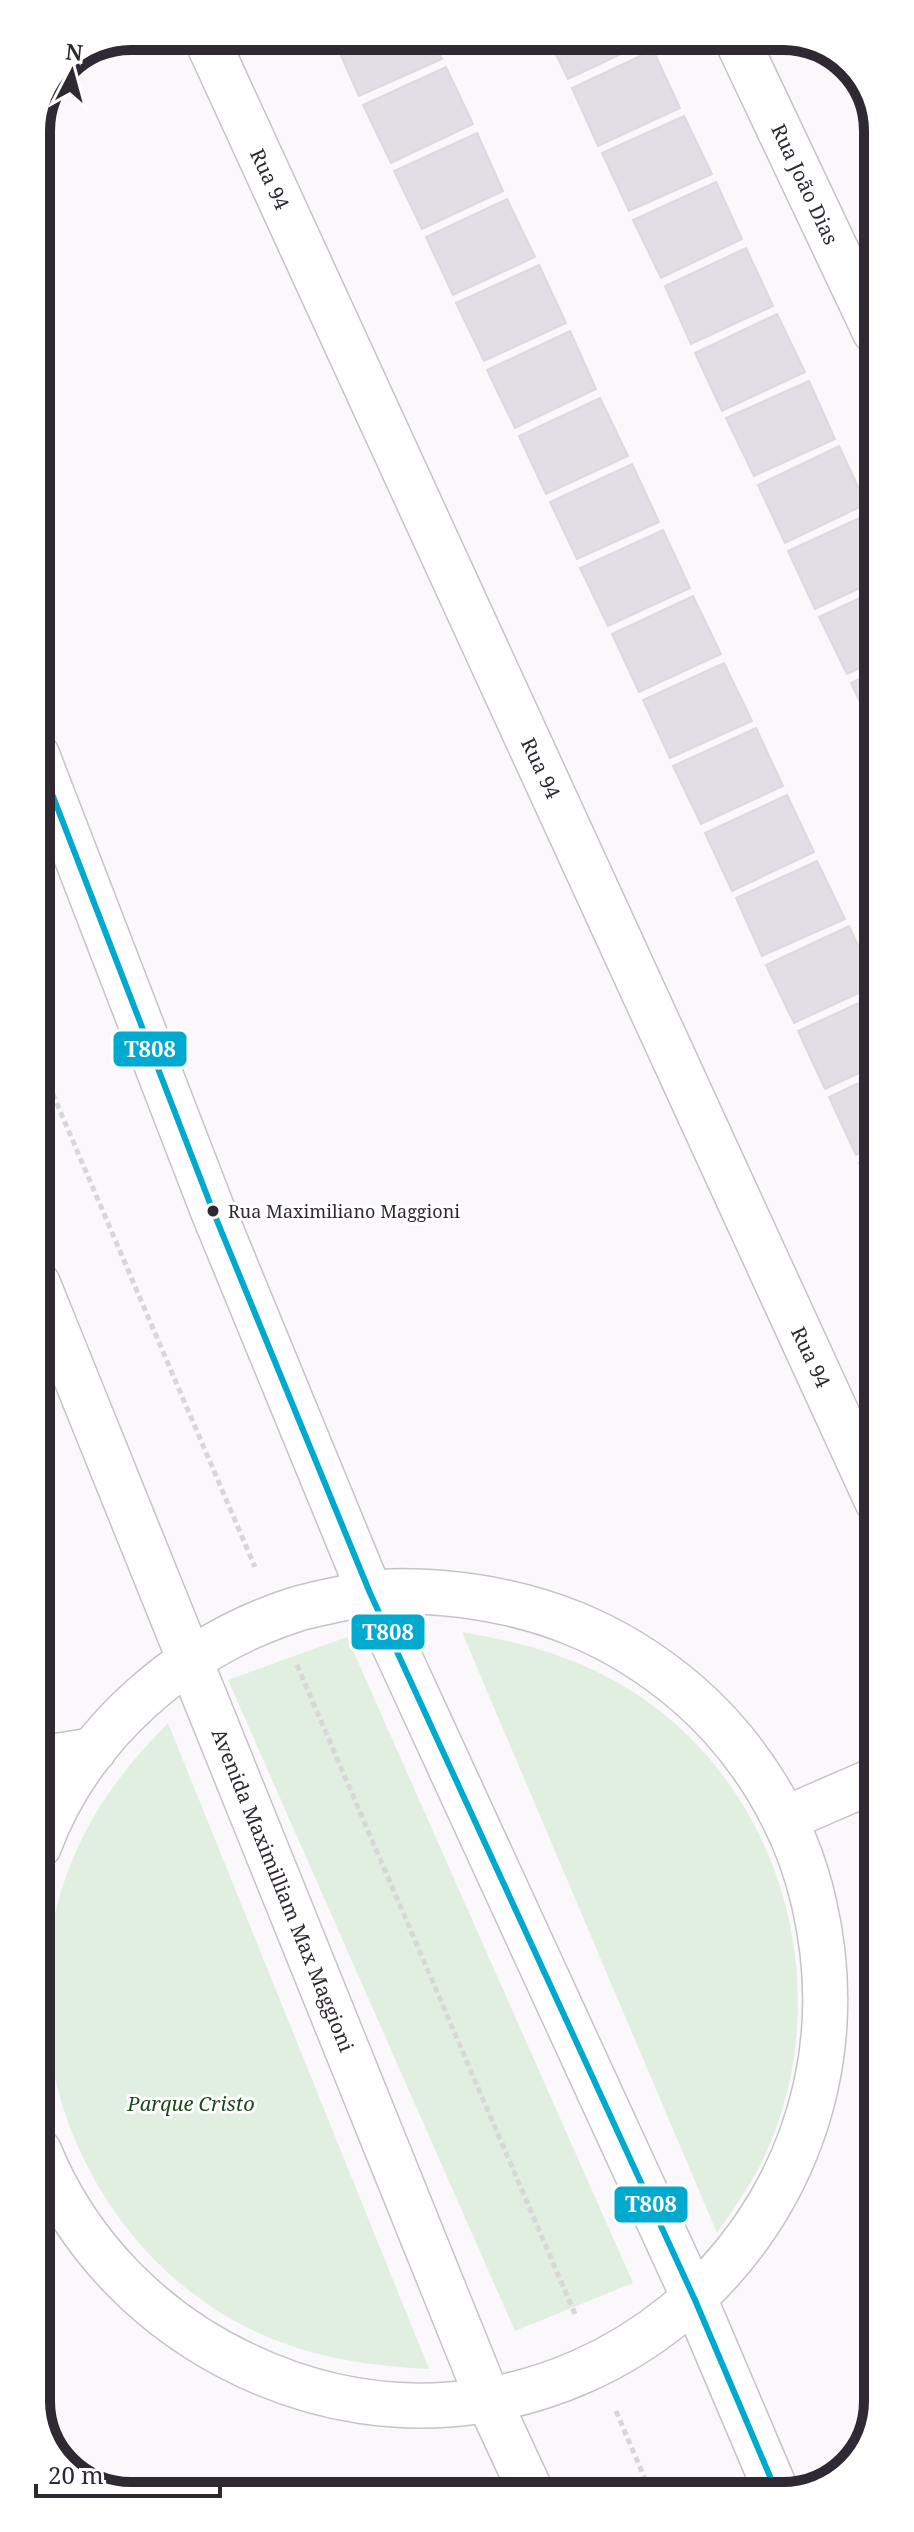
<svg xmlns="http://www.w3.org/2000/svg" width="914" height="2532" font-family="'Noto Serif',serif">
<rect width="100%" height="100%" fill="#faf8fb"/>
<g fill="#e0efdf">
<path d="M462,1632C514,1641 564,1653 611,1679C773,1766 839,1971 772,2139C759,2173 738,2203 717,2233Z"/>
<path d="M347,1637L633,2283L515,2331L228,1680Z"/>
<path d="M168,1723L429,2369C376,2366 325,2360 275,2340C107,2274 9,2076 58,1902C79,1828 115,1777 168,1723Z"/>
</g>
<g fill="#e2dee5" stroke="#dcd9df" stroke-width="2">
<path d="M338,36H431L442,59L359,96L333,38Z"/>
<path d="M547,36H647L649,41L568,79Z"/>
<path d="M653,50L680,108L598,146L572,88Z"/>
<path d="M446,67L473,124L391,163L363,105Z"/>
<path d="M684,116L712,174L629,211L602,153Z"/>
<path d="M477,133L503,191L422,229L394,171Z"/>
<path d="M716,182L742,239L661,278L633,220Z"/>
<path d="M507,199L535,257L453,295L426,237Z"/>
<path d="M746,248L773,306L691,344L665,286Z"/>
<path d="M539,265L566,323L484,361L456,303Z"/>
<path d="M777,314L805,372L722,411L695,353Z"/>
<path d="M570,331L596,389L515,428L487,370Z"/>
<path d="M809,381L835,439L754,476L726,418Z"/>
<path d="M600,398L628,456L546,494L519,436Z"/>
<path d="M839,446L866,504L785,543L758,485Z"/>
<path d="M632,464L659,522L577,559L550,502Z"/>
<path d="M870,513L875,523V581L815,609L788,551Z"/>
<path d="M663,530L690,588L608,626L580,568Z"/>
<path d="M875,591V661L847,674L819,617Z"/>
<path d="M693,596L721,654L639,692L612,634Z"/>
<path d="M724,663L752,721L670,758L643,700Z"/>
<path d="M875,671L876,736L851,683Z"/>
<path d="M756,728L783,786L701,824L673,766Z"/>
<path d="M787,795L814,852L732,891L705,833Z"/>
<path d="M817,861L845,919L762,956L736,898Z"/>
<path d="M849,926L876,985L794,1023L766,965Z"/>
<path d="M876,995V1065L825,1089L798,1031Z"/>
<path d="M876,1075V1146L856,1155L829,1097Z"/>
<path d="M876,1155V1199L859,1163Z"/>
</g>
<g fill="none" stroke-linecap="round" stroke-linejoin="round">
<g stroke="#c6c3c8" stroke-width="47">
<g id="minor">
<path d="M205,36L877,1501"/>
<path d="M735,36L875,332"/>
<path d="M38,1759L94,1750"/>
<path d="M785,1819L877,1779"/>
</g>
</g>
<g stroke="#c6c3c8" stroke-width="47">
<g id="tertiary">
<path d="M37,755L213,1211L370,1593L695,2300L777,2493"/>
<path d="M38,1284L488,2399L532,2494"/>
<path d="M39,1846C81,1733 183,1645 297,1609C318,1603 341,1599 363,1594C388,1590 416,1591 442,1593C536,1601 616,1632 688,1694C750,1748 796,1823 814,1903C891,2237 555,2512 245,2365C152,2321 78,2246 39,2151"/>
</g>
</g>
<g stroke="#d7d7d8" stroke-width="5" stroke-dasharray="6 4" stroke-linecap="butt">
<path d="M37,1057L255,1567"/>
<path d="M297,1665L575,2314"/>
<path d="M616,2411L651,2493"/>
</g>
<use href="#minor" stroke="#fefefe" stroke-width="44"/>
<use href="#tertiary" stroke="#fefefe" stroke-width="44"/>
<g stroke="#fff" stroke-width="12">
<path id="bus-1" d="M37,755L213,1211L370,1593L695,2300L777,2493"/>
</g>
<use href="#bus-1" stroke="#00a9ce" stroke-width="6"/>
</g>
<circle fill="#2e2932" stroke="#fff" stroke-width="3" cx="213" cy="1211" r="7"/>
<g text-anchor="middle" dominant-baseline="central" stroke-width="6" stroke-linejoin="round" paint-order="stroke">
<g font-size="18" fill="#2e2932" stroke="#fff" text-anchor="start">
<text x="228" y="1211">Rua Maximiliano Maggioni</text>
</g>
<g font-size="20" fill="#2e2932" stroke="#fff">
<text transform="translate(270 179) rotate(65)">Rua 94</text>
<text transform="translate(805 184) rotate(65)">Rua João Dias</text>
<text transform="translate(541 768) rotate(65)">Rua 94</text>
<text transform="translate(811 1357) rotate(65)">Rua 94</text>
<text transform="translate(283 1890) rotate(68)">Avenida Maximilliam Max Maggioni</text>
</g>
<g font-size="20" font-style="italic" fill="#1d471c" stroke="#fff">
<text x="191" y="2103">Parque Cristo</text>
</g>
</g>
<path d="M0 0H914V2532H0ZM131 50H783A81 81 0 0 1 864 131V2401A81 81 0 0 1 783 2482H131A81 81 0 0 1 50 2401V131A81 81 0 0 1 131 50Z" fill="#fff" fill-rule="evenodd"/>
<path fill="none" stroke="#2e2932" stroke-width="10" d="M131 50H783A81 81 0 0 1 864 131V2401A81 81 0 0 1 783 2482H131A81 81 0 0 1 50 2401V131A81 81 0 0 1 131 50Z"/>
<g stroke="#fff" stroke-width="3">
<rect x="112" y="1030" width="76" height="38" rx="8" fill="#00a9ce"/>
<rect x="350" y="1613" width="76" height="38" rx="8" fill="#00a9ce"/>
<rect x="613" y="2185" width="76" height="39" rx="8" fill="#00a9ce"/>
</g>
<g font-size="22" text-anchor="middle" font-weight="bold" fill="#fff">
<text x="150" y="1057">T808</text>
<text x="388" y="1640">T808</text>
<text x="651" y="2212">T808</text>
</g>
<g transform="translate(72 72) rotate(6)" stroke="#ffffff" stroke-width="6" paint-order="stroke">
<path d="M0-6L14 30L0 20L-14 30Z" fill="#2e2932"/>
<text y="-12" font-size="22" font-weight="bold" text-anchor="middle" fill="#2e2932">N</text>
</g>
<path d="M36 2484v12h184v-12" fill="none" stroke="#2e2932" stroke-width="4"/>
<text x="48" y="2484" font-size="24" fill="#2e2932" stroke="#ffffff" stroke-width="6" paint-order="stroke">20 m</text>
</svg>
